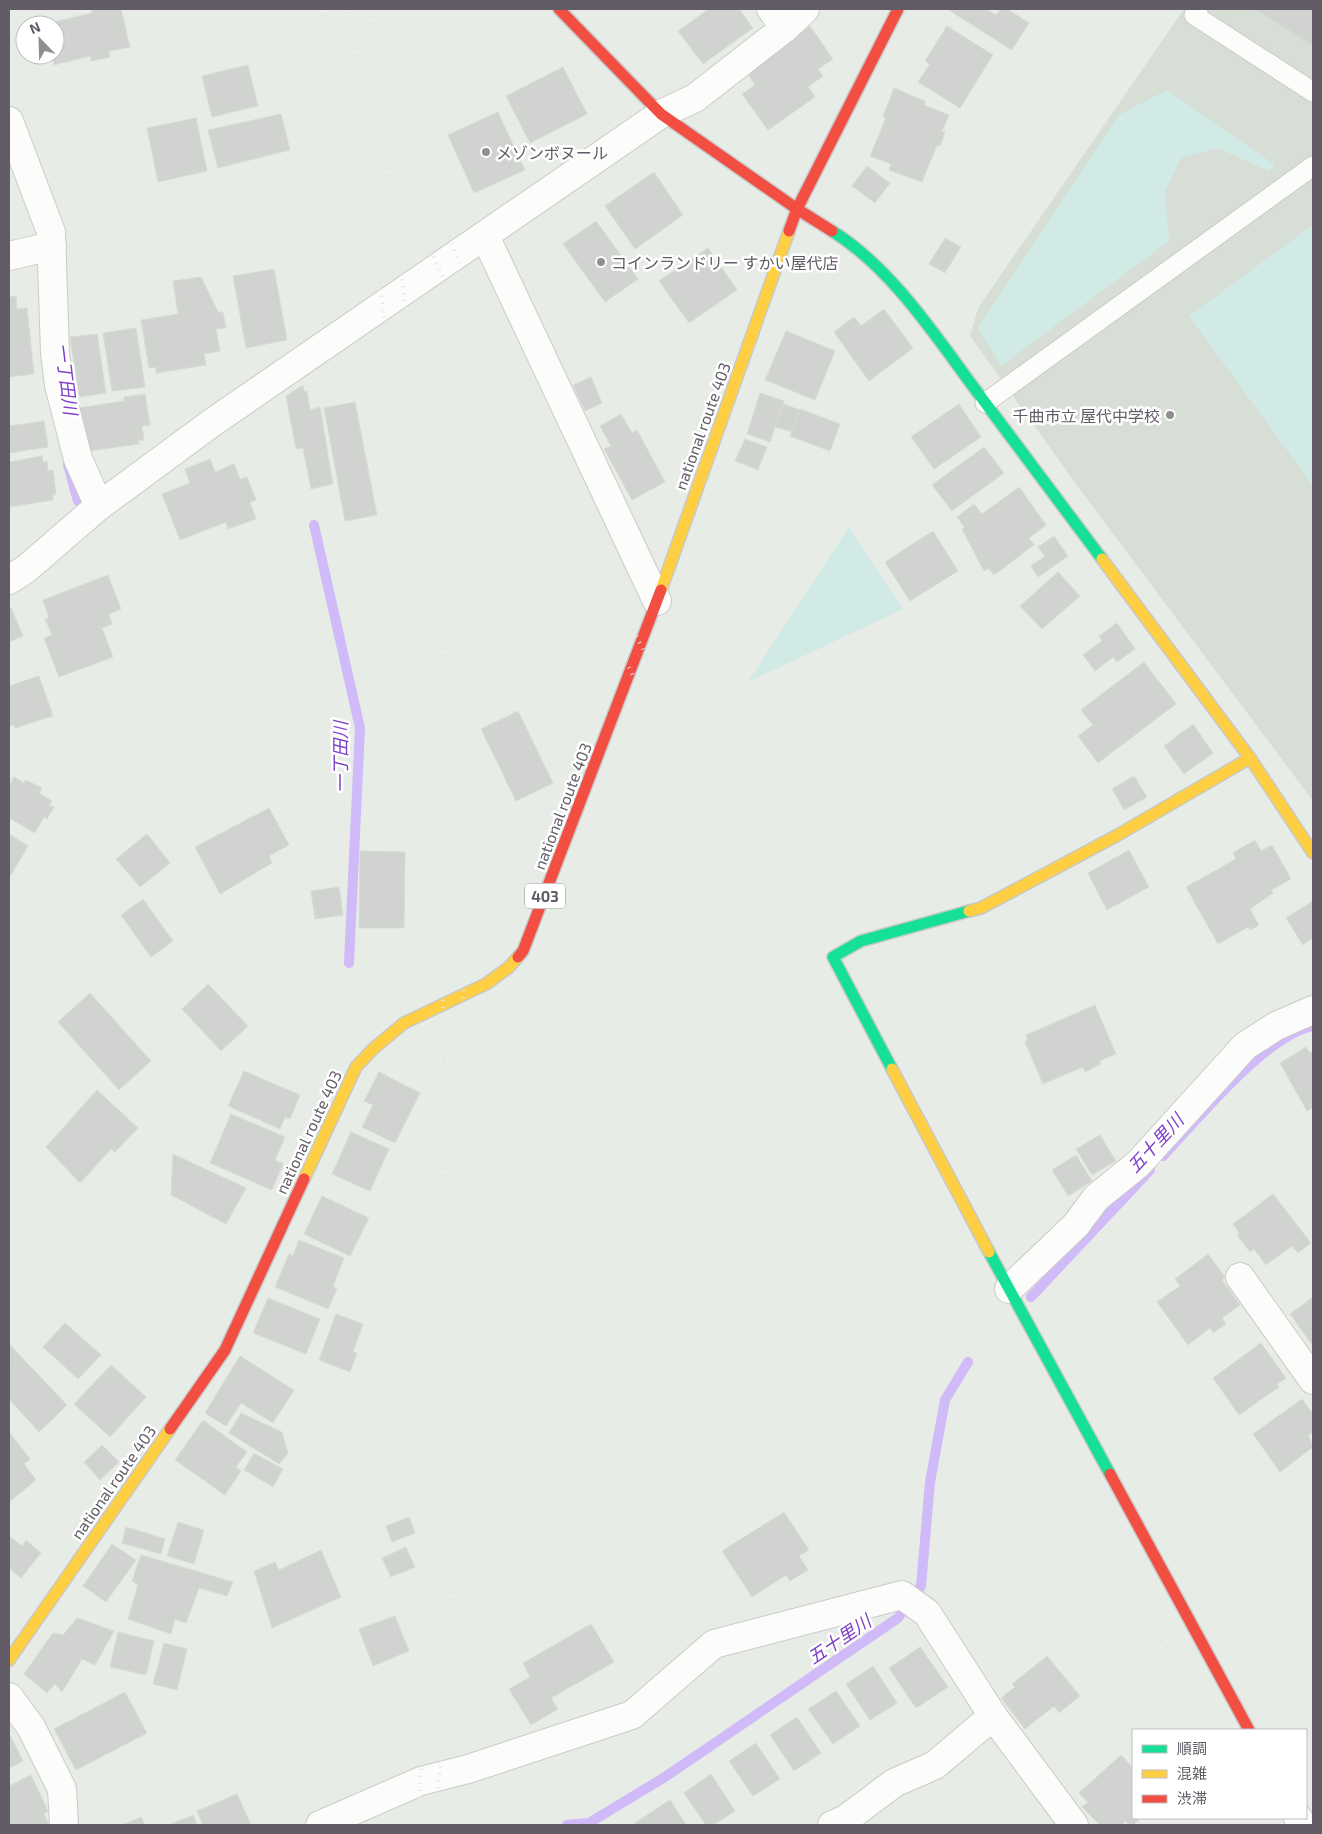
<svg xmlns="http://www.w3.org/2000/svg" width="1322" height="1834" font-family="'Exo 2','Noto Sans JP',sans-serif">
<rect width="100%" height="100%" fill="#e8ece7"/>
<path fill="#d7ded6" d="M1184,9H1313V801L1084,495L970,336L978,308Z"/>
<g fill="#d1eae6">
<path d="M1167,90L1275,165L1268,171L1218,148L1181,158L1165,191L1169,241L1001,366L978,328L1119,115Z"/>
<path d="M1313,225V486L1189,316Z"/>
<path d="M849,527L903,609L748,682Z"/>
</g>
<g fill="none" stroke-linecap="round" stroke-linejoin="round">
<g stroke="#d0baf8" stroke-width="10">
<path d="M68,465L78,501"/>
<path d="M314,525L360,728L349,963"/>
<path d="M1163,1156C1197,1120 1267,1034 1313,1026"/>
<path d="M1031,1297L1150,1170"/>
<path d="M567,1825L589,1823L665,1777L898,1618L921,1586L930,1482L945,1400L968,1362"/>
</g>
</g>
<g fill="#d0d3cf" stroke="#d8dcd6">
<path d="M91,9H121L130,47L109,51L110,57L91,61L90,56L54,65L52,55H55V25L45,24L92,13Z"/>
<path d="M709,9H739L753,28L703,64L678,31Z"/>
<path d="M947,9H986L996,15L1001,9H1007L1029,23L1012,50Z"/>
<path d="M1255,9H1313V46Z"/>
<path d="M810,26L833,59L818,69L823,76L808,87L815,97L768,130L742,94L755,85L745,70Z"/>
<path d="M947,26L993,55L960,108L918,82L930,64L925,61Z"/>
<path d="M248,65L258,106L212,117L202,76Z"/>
<path d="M563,67L587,114L530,143L506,96Z"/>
<path d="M894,88L925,101L924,105L949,115L942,131L945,132L940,146L937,145L922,182L889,170L891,164L870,156L886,118L883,117Z"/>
<path d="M498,112L525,170L474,193L448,135Z"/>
<path d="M281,114L290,150L218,168L208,130Z"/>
<path d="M196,118L207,171L158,182L147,128Z"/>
<path d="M867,166L890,183L875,203L852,186Z"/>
<path d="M654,172L683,215L635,249L605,206Z"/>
<path d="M596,221L638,279L605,302L563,244Z"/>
<path d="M945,238L961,247L945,273L929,264Z"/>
<path d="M708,248L737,290L689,323L659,281Z"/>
<path d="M274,269L287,340L246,348L233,276Z"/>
<path d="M201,277L218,312H223L226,328L216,329L220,351L204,354L206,365L156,373V367L149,368L141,320L178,314L173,281Z"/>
<path d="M16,296L17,309L27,308L34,374L9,377V297Z"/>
<path d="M884,309L913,348L869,381L834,332L854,317L861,326Z"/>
<path d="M136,328L145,387L112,391L103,333Z"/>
<path d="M786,331L835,351L815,400L765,380Z"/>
<path d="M97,334L106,393L79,397L70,337Z"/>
<path d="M591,377L602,403L585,411L573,385Z"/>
<path d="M303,385L304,391H307L310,410L320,407L333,484L311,489L303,448L296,449L286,396Z"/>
<path d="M760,393L784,401L770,442L747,434Z"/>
<path d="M145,394L150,425L142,426L144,440L138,441L139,444L89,451L83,417H80L78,408L124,401V397Z"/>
<path d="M355,402L377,515L345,521L324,408Z"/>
<path d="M783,404L800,410L792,432L775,427Z"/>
<path d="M959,404L981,437L934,469L911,437Z"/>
<path d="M800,409L840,424L830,451L790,436Z"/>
<path d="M621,414L632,433L637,430L665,482L632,500L604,449L611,446L600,426Z"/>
<path d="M44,421L48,447L9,453V426Z"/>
<path d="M745,439L767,447L758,470L735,461Z"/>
<path d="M984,447L1004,473L952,511L932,485Z"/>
<path d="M42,456L43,462L47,461L48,471L53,470L56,494H53V500L9,507V462Z"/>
<path d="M210,459L215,472L234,464L240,479L247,477L256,500L250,502L256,519L228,529L226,522L180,540L162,494L190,483L185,469Z"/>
<path d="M1019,487L1046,525L1029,538L1034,545L994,575L988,568L984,571L962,529L965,528L957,517L974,504L982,514Z"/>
<path d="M933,531L958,571L910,601L885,562Z"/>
<path d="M1054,536L1068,556L1038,577L1031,566L1045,556L1038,547Z"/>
<path d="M1058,572L1080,596L1042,629L1020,606Z"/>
<path d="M108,575L121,609L109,614L112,624L102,628L113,657L59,677L44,638L52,635L45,619L49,618L43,600Z"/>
<path d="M9,608H11L23,636L9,642Z"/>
<path d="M1117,623L1135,649L1117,662L1113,657L1095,671L1083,655L1102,641L1099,636Z"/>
<path d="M1144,662L1176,704L1098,763L1078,736L1093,725L1081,710Z"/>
<path d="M39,676L53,716L15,728L14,725L9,726V686Z"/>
<path d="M518,711L553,783L516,801L481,729Z"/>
<path d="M1193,724L1213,753L1184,774L1164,746Z"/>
<path d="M1134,776L1147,797L1124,810L1112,789Z"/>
<path d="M14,777L24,783L26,780L42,788L39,793L52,801L49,805L54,807L47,819L44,817L35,833L9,818V786Z"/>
<path d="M269,808L289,845L269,856L272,863L220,894L195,847Z"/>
<path d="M9,834L28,846L9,878Z"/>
<path d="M147,834L170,863L140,887L116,859Z"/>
<path d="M1255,840L1261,851L1272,845L1291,879L1271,890L1273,893L1250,909L1259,925L1250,930L1248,927L1218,944L1186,887L1236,859L1233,853Z"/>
<path d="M1129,850L1149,887L1107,910L1088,873Z"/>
<path d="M360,851L405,852L404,928H359Z"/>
<path d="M339,887L343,915L315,919L311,891Z"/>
<path d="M143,899L173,941L151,957L121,915Z"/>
<path d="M1313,901V938L1303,945L1286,918Z"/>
<path d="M208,984L248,1026L221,1051L182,1009Z"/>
<path d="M90,993L151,1061L119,1090L58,1022Z"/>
<path d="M1095,1005L1116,1054L1099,1061L1101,1064L1085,1072L1083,1067L1043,1084L1025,1042L1028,1040L1026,1035Z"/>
<path d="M1306,1047L1310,1053L1313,1051V1107L1307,1111L1280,1063Z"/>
<path d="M244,1071L300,1095L290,1119L285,1117L280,1129L228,1106Z"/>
<path d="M379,1072L420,1093L395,1143L362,1127L373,1105L364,1101Z"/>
<path d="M97,1090L138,1128L115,1152L111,1149L80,1183L46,1147Z"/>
<path d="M231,1114L285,1137L275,1160L283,1164L272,1190L210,1163Z"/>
<path d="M351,1132L389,1149L370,1191L332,1174Z"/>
<path d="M1100,1135L1116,1161L1092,1175L1076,1149Z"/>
<path d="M173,1154L246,1188L226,1224L171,1195Z"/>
<path d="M1076,1155L1092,1181L1068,1196L1052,1170Z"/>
<path d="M1273,1194L1311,1243L1298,1253L1292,1246L1266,1265L1254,1249L1250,1252L1237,1235L1240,1234L1233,1224Z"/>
<path d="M322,1196L369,1218L350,1256L304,1234Z"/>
<path d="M299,1240L344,1258L333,1286L337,1289L328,1309L275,1287L289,1254L293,1256Z"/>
<path d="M1208,1254L1225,1277L1222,1280L1240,1305L1222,1318L1226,1324L1213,1333L1210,1328L1188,1345L1157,1302L1180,1286L1175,1279Z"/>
<path d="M1313,1297V1346L1290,1314Z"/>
<path d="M268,1298L320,1319L306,1354L253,1333Z"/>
<path d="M336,1314L363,1324L353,1352L357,1353L350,1372L319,1360Z"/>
<path d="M65,1323L101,1355L78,1379L43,1347Z"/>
<path d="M1261,1343L1286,1378L1277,1384L1279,1387L1239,1415L1213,1378Z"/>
<path d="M10,1345L67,1405L39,1432L9,1399Z"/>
<path d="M240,1356L294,1390L273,1423L241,1403L226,1426L205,1413Z"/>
<path d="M111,1365L146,1397L110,1437L74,1404Z"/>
<path d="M1302,1399L1313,1414V1432L1308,1435L1313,1447L1280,1472L1253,1434Z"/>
<path d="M241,1413L282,1432L288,1453L279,1464L229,1433Z"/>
<path d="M203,1420L247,1452L236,1467L241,1471L225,1495L175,1460Z"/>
<path d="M9,1432L30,1459L24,1464L36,1480L9,1502Z"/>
<path d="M102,1445L119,1462L100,1480L84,1462Z"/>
<path d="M254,1453L283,1469L273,1487L244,1470Z"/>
<path d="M784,1512L809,1550L799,1556L808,1570L790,1581L786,1575L752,1597L722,1551Z"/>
<path d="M409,1517L415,1533L392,1542L386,1526Z"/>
<path d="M178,1522L204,1530L194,1564L167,1556Z"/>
<path d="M126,1527L165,1539L161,1554L122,1543Z"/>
<path d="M9,1536L22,1546L26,1540L41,1553L21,1578L9,1568Z"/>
<path d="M112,1544L136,1560L106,1602L83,1586Z"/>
<path d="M406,1547L415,1567L391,1577L382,1558Z"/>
<path d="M321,1550L341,1597L272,1628L254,1571L275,1562L279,1570Z"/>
<path d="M141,1555L233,1582L227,1596L199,1588L186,1623L175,1619L171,1634L128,1619L138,1585L132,1581Z"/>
<path d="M395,1616L409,1651L373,1666L359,1629Z"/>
<path d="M77,1618L114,1631L95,1665L82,1659L62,1692L55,1684L47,1693L24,1674L53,1633L63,1635Z"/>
<path d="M591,1624L614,1662L551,1698L558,1709L531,1725L509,1689L530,1677L523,1663Z"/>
<path d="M118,1632L154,1641L146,1675L110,1667Z"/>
<path d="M164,1643L187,1649L177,1690L153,1684Z"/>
<path d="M920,1647L948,1687L916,1708L889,1668Z"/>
<path d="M1047,1656L1080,1696L1059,1713L1054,1706L1025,1729L1001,1698L1015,1687L1012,1684Z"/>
<path d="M873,1666L897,1703L870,1720L846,1684Z"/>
<path d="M836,1691L860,1726L833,1744L808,1709Z"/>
<path d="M125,1692L147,1733L76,1770L54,1729Z"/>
<path d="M797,1717L821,1753L794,1771L770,1735Z"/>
<path d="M9,1733L23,1761L9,1768Z"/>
<path d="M756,1743L780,1779L753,1796L729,1761Z"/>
<path d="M1121,1755L1133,1768V1818H1141L1133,1825H1129L1126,1821L1121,1825H1100L1082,1807L1088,1802L1079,1793Z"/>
<path d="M711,1774L735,1811L713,1825H706L684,1793Z"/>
<path d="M31,1775L48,1811L44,1814L49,1825H9V1786Z"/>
<path d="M237,1794L251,1825H203L197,1811Z"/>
<path d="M670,1800L686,1825H636L635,1823Z"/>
<path d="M193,1815L197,1825H169Z"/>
<path d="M141,1817L145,1825H122Z"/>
</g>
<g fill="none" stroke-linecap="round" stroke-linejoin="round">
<g stroke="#cacaca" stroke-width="21">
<g id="lane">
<path d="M1198,9L1194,15L1313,92"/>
<path d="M985,403L1313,166"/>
</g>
</g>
<g stroke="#cacaca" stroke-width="30">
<g id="street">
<path d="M771,9L785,28"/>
<path d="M9,121L51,232L55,353L59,385L78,459L99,506"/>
<path d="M485,236L657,601"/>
<path d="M9,256L52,246"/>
<path d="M9,580L26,569L99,506L213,422L661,114L695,98L785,28L805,9"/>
<path d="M1240,1277L1313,1380"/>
<path d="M1009,1289L1076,1225L1096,1198L1138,1164L1245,1046L1276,1026L1313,1010"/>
<path d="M9,1697L31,1727L62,1789L64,1825"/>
<path d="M1298,1818L1302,1825"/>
<path d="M320,1825L421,1781L468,1769L632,1715L714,1644L902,1595L927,1613L993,1716L1074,1825"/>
<path d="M832,1825L846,1819L894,1783L935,1765L993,1716"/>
</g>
</g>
<g stroke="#c8c9c9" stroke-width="14">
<g id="fast">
<path d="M832,231C889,266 933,332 972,385C1016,443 1059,501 1102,559"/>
<path d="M892,1069L833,957L861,941L969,911"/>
<path d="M989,1252L1110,1474"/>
</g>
</g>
<g stroke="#c8c9c9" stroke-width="14">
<g id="slow">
<path d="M1102,559L1250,758L1313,853"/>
<path d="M661,590L789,231"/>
<path d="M969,911L981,908L1116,836L1250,758"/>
<path d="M892,1069L989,1252"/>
<path d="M304,1179L356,1067L373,1049L404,1023L486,984L508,968L518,957"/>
<path d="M9,1660L170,1429"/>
</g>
</g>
<g stroke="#c8c9c9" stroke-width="14">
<g id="jam">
<path d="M559,9L661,114L797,209L832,231"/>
<path d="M789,231L797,209L898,9"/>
<path d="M518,957L523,951L661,590"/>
<path d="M170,1429L225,1350L304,1179"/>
<path d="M1110,1474L1249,1730"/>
</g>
</g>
<use href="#lane" stroke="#fcfcfb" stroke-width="19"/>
<use href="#street" stroke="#fcfcfb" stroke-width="28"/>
<use href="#fast" stroke="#16e098" stroke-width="11"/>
<use href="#slow" stroke="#ffcf43" stroke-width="11"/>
<use href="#jam" stroke="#f24e42" stroke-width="11"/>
<g stroke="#e4e4e4" stroke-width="4" stroke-dasharray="1 6" stroke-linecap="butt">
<path d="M318,9L547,500L676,764L962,1316L1192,1730"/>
<path d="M341,9L693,756L980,1306L1133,1589L1214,1730"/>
<path d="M370,9L378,81"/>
<path d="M353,41L358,88"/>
<path d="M380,98L386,148"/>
<path d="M360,108L417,604L443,1003L447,1246L445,1446L417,1825"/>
<path d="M389,168L440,600L463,995L469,1250L461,1449L446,1708L435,1825"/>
<path d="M1241,1818L1245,1825"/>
<path d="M1264,1818L1268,1825"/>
</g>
</g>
<g fill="#908e92" stroke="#fff" stroke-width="2">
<circle cx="486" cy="152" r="5"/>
<circle cx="601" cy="262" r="5"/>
<circle cx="1170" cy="415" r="5"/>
</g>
<g text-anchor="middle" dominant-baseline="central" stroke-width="5" stroke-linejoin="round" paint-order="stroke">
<rect fill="#fff" stroke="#908d93" stroke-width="1" x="525" y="883.5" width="40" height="25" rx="4"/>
<g font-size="15" font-weight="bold" fill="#615c65">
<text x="545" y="896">403</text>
</g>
<g font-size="16" fill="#615c65" stroke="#fff" text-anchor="start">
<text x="496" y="152">メゾンボヌール</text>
<text x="611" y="262">コインランドリー すかい屋代店</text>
<text x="1160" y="415" text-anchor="end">千曲市立 屋代中学校</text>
</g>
<g font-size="16" fill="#615c65" stroke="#fff">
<text transform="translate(702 426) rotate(-70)">national route 403</text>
<text transform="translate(562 806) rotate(-69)">national route 403</text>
<text transform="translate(308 1132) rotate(-65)">national route 403</text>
<text transform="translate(113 1482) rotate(-55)">national route 403</text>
</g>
<g font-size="18" font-style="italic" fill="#7e40c9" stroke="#fff">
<text transform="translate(67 379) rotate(83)">一丁田川</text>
<text transform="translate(340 757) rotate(-90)">一丁田川</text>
<text transform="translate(1155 1143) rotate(-47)">五十里川</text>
<text transform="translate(839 1639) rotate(-34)">五十里川</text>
</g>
</g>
<rect width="1322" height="1834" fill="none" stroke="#615c65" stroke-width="20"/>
<rect x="1132" y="1729" width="175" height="90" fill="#ffffff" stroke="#c0bec1"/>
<rect x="1142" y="1745" width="25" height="8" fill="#16e098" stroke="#c0bec1"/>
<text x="1177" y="1754" font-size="15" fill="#615c65">順調</text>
<rect x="1142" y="1770" width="25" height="8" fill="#ffcf43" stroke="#c0bec1"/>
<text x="1177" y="1779" font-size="15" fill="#615c65">混雑</text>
<rect x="1142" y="1795" width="25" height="8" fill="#f24e42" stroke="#c0bec1"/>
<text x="1177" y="1804" font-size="15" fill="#615c65">渋滞</text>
<g transform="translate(40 40) rotate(337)"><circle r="24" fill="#ffffff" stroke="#c0bec1"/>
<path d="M0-4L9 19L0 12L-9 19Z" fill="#908e92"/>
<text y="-8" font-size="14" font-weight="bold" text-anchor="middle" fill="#615c65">N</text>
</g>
</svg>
